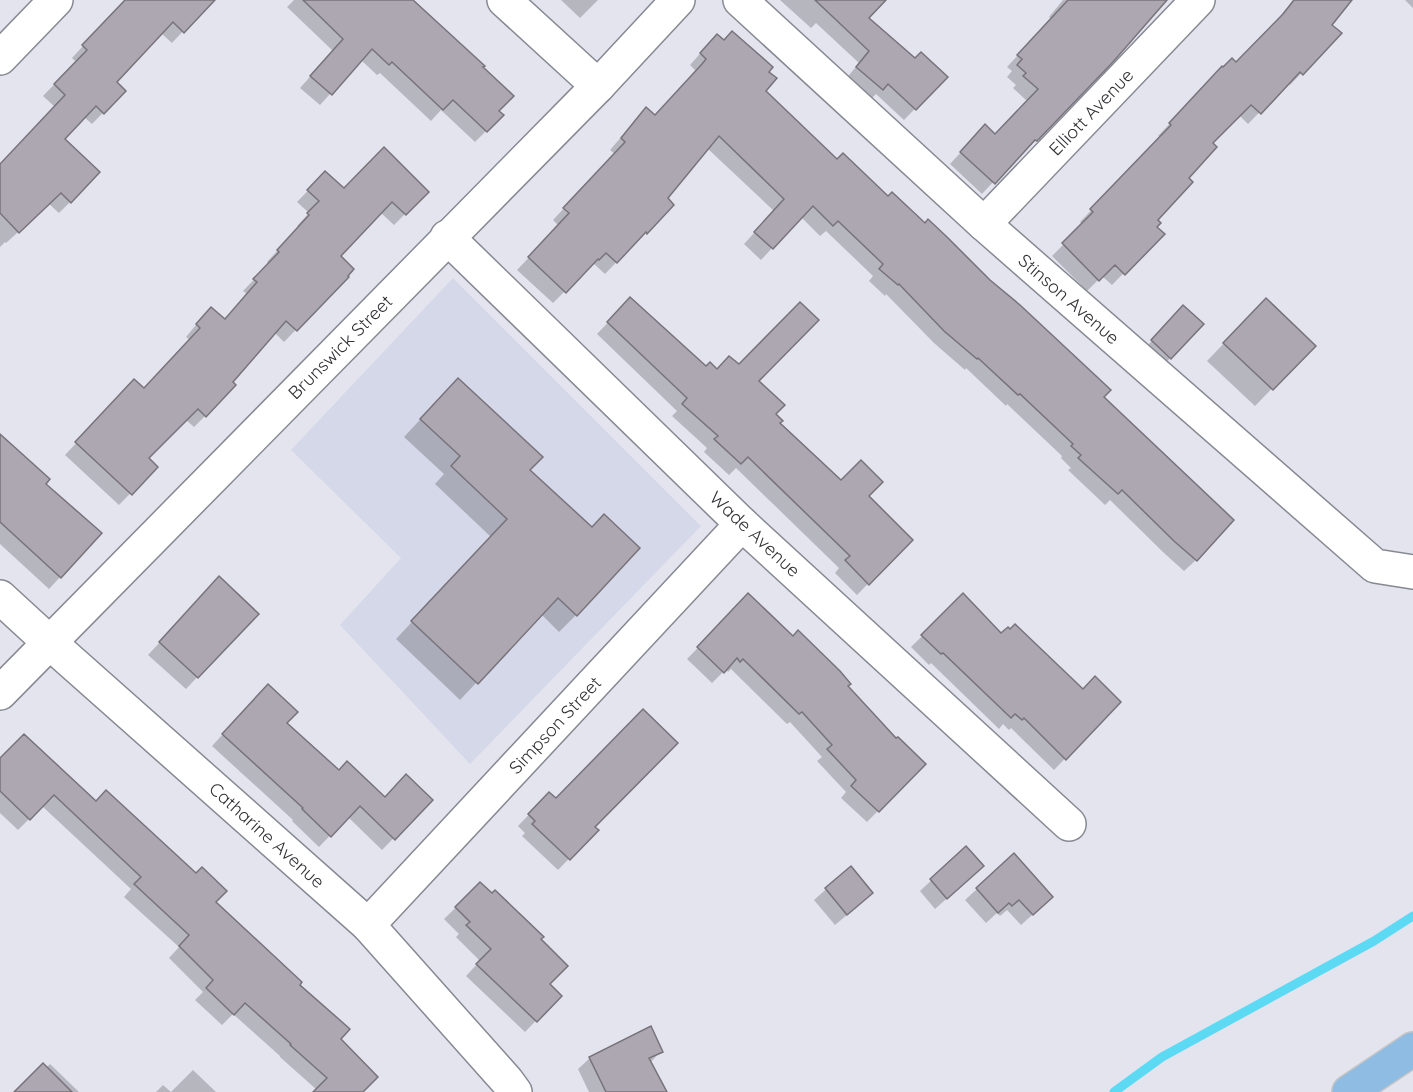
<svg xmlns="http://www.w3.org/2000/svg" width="1413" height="1092" font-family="Quicksand,sans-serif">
<rect width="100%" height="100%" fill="#e3e4ee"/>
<path fill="#d5d8e9" d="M453,278L701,526L470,764L340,625L401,558L291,450Z"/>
<g fill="#0003">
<path d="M138,0H212L172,43L161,33L115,82L124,91L92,124L84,117L63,140L70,202L59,213L49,204L6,243L5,242L0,247V166L55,107L43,96L76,62L72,58L104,23Z"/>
<path d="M294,0H411L481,68L497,111L502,115L475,142L441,110L431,121L380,73L377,75L361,60L320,105L300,88L333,51L287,7Z"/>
<path d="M561,0H598L580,18Z"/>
<path d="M780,0H884L867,18L915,60L946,77L904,120L876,94L870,100L846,79L859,63L816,23L811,28Z"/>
<path d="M1063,0H1168L1036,140L1024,152L1023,150L982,194L950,164L974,138L995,135L1027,101L1013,88L1016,85L1007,77L1012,71L1007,67L1051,19L1049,17Z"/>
<path d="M1293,0H1350L1330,25L1340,33L1290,85L1288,83L1248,124L1239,115L1211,143L1155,220V227L1162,234L1112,285L1102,276L1087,291L1052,256L1083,225L1080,222L1161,137L1158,136L1211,80L1236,64L1272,27Z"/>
<path d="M1405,0H1413V8Z"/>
<path d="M705,48L767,72L764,91L837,161L1102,397L1196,560L1184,571L1164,553L1110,500L1105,505L1068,470L1071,468L1061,458L1062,456L1007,404L1006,406L966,368L965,370L934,343L886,294L885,296L869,281L873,276L826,231L820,236L801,217L761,260L744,244L774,211L707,148L666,199L672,205L605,274L593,263L553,303L517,270L559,226L553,220L615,154L610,150L635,121L655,116L691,77L696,71L690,65Z"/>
<path d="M325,173L344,190L427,192L394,225L380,212L339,257L347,277L284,342L274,332L231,382L205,416L194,427L185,419L147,458L156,467L119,505L65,455L123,393L143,390L190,340L186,337L200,320H224L247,294L243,291L269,264L267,262L299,227L297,226L309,213L297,202Z"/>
<path d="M619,311L706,368L757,381L778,423L841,482L867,496L911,540L857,595L835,573L839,568L736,468L729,475L704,452L707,448L672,416L677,411L597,334Z"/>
<path d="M1249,317L1313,346L1255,406L1207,361Z"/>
<path d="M1172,318L1202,324L1159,370L1141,353Z"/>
<path d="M441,397L528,470L576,615L559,632L541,614L460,700L396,639L491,537L435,484L444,474L404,437Z"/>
<path d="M0,439L44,484L100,534L49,589L0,544Z"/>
<path d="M208,590L257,614L186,689L148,655Z"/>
<path d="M748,596L846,687L896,741L924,764L867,822L841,798L846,792L817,761L822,757L790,722L787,724L731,669L728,672L726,669L712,683L687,659Z"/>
<path d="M963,596L1001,635L1083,691L1119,702L1054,770L1011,728L1009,730L1003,724L999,729L931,663L929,665L911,647Z"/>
<path d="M257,697L338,772L385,798L431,800L382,850L348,817L319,847L292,821L293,820L212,746Z"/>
<path d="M0,760L95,803L214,902L298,985L339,1040L361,1092H315L317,1090L280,1057V1056L233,1014L222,1025L195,1000L203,992L169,958L179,947L124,897L131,889L42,806L18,830L0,813Z"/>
<path d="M538,805L593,827L597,830L558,870L522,836L525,833L518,826Z"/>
<path d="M966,848L971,877L935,909L920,891Z"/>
<path d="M1014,855L1040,908L1021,925L1007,910L1000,916L997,913L986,923L965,900Z"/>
<path d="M850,868L860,904L835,925L814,900Z"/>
<path d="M480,884L539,939L548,984L560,996L525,1032L466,976L480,961L456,937L459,934L444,919Z"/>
<path d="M661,1051L650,1063L665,1092H589L578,1069L590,1058Z"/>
<path d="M50,1064L79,1092H16L46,1068Z"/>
<path d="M193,1070L216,1092H171Z"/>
<path d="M163,1085L171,1092H156Z"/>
</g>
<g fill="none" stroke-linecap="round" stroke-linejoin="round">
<path stroke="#5cdaf3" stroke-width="9" d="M1114,1092L1162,1057L1374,941L1413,916"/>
</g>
<g fill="#aca7b0" stroke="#78737b" stroke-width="1.5">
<path d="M125,0H215L184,33L173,22L117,82L126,91L104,114L96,106L65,139L100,172L71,203L61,193L19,233L0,213V164L65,95L54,84L87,50L82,45Z"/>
<path d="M303,0H413L485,66L483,67L514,96L499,111L504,115L487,132L453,100L443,110L392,62L389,65L372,49L332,95L310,76L343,39Z"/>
<path d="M815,0H886L869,18L915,58L921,52L948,77L916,110L888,84L883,90L856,67L869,51Z"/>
<path d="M1068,0H1167L1113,62L1037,141L1035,140L995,184L960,152L985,124L995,134L1038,89L1023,76L1026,73L1017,65L1022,59L1017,55Z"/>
<path d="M1294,0H1352L1332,25L1342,33L1303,75L1300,72L1261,114L1251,105L1213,143L1217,147L1189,178L1193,182L1158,220L1161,223L1157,227L1165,234L1125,275L1115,265L1099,281L1062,243L1093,212L1090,209L1171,125L1169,123L1222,66L1223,67L1232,58L1236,62L1283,14Z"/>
<path d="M732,31L773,67L769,72L777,78L766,91L837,159L843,153L888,196L892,192L925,223L928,219L947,237L990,280L1020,305L1111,390L1104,397L1234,520L1197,561L1175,542L1122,490L1118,494L1078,458L1081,455L1071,446L1073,444L1020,394L1018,395L978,358L977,359L944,331L899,284L898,285L879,269L883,264L838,221L833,226L813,206L773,249L754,232L784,199L719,136L668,198L674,205L647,234L646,232L617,263L606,253L599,260L598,259L566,293L528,257L569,213L563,208L625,142L621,138L646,107L655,115L702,64L706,59L700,53L717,34L724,40Z"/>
<path d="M384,147L429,192L406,215L392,202L341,256L354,269L348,276L349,277L297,331L286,321L233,382L236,385L206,417L198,409L149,458L158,467L132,495L75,442L134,379L144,388L200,328L196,324L211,307L225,319L257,282L253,279L279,252L277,250L309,215L307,213L319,201L307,190L325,171L344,188Z"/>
<path d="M630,297L706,366L710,362L717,369L729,356L739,364L800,302L819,320L759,381L785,405L776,414L783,421L780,423L841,480L861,460L883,482L869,496L913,540L869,585L845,560L850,556L748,457L741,464L714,439L718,436L682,404L687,398L607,322Z"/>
<path d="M1266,298L1316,346L1273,390L1223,343Z"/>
<path d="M1183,305L1204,324L1171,359L1151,340Z"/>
<path d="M458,378L543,457L530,470L592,527L604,514L640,548L577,616L558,598L478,684L411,621L507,519L451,466L460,456L420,419Z"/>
<path d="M0,434L50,479L46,484L102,533L61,578L0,522Z"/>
<path d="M219,576L259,614L198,678L159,642Z"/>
<path d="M748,593L793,636L798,630L840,671L851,684L848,686L896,738L898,737L926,764L879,812L851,786L856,780L827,749L832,745L802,712L799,714L743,659L740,662L737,658L724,673L697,647Z"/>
<path d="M963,593L1001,633L1008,627L1010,629L1015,624L1083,689L1095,676L1121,702L1066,760L1024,718L1022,720L1015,714L1011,718L943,653L941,654L921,635Z"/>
<path d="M268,684L298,712L287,723L339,770L347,761L385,797L406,774L433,800L395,840L360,806L331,837L302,809L303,808L222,734Z"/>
<path d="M643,709L678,743L595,827L599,830L570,860L532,824L535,821L528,814L549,792L556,798Z"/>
<path d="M24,734L96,801L106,790L196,873L202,867L227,891L216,902L302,982L300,985L350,1029L341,1039L378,1077L363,1092H313L327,1078L290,1045L291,1044L245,1003L234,1015L206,988L213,980L179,946L189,935L134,884L141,877L54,795L30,820L0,791V758Z"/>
<path d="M966,846L984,866L947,899L930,879Z"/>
<path d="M1014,853L1053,897L1033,915L1019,900L1012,906L1009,903L998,913L976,888Z"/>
<path d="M851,866L873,893L847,915L825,888Z"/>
<path d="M480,882L492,893L495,890L544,937L541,939L568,966L550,984L562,996L537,1022L476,964L491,949L466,925L470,922L455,907Z"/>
<path d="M651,1026L663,1052L649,1058L667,1092H606L589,1057Z"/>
<path d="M43,1063L72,1092H14Z"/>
</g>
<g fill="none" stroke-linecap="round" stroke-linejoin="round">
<g stroke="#878992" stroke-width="36">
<g id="minor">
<path d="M504,0L598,86"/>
<path d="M740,0L984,224L1375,566L1413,572"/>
<path d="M0,58L56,0"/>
<path d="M984,224L1198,0"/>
<path d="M447,237L742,524L1069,824"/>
<path d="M0,597L49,642L368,925L507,1081L515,1092"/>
<path d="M0,693L598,86L678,0"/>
<path d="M368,925L742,524"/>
</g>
</g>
<g stroke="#c5c5c6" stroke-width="36">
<path id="major" d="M1349,1092L1413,1049"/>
</g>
<use href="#minor" stroke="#fff" stroke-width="33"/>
<use href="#major" stroke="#8ebce2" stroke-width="33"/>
</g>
<g text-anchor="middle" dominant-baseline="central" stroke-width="5" stroke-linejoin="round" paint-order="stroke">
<g font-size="18" fill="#313135" stroke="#fff">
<text transform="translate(1091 112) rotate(-46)">Elliott Avenue</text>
<text transform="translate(1069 299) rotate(41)">Stinson Avenue</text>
<text transform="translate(340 347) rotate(-45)">Brunswick Street</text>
<text transform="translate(755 534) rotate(43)">Wade Avenue</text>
<text transform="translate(555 725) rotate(-47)">Simpson Street</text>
<text transform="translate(267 835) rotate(42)">Catharine Avenue</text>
</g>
</g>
</svg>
